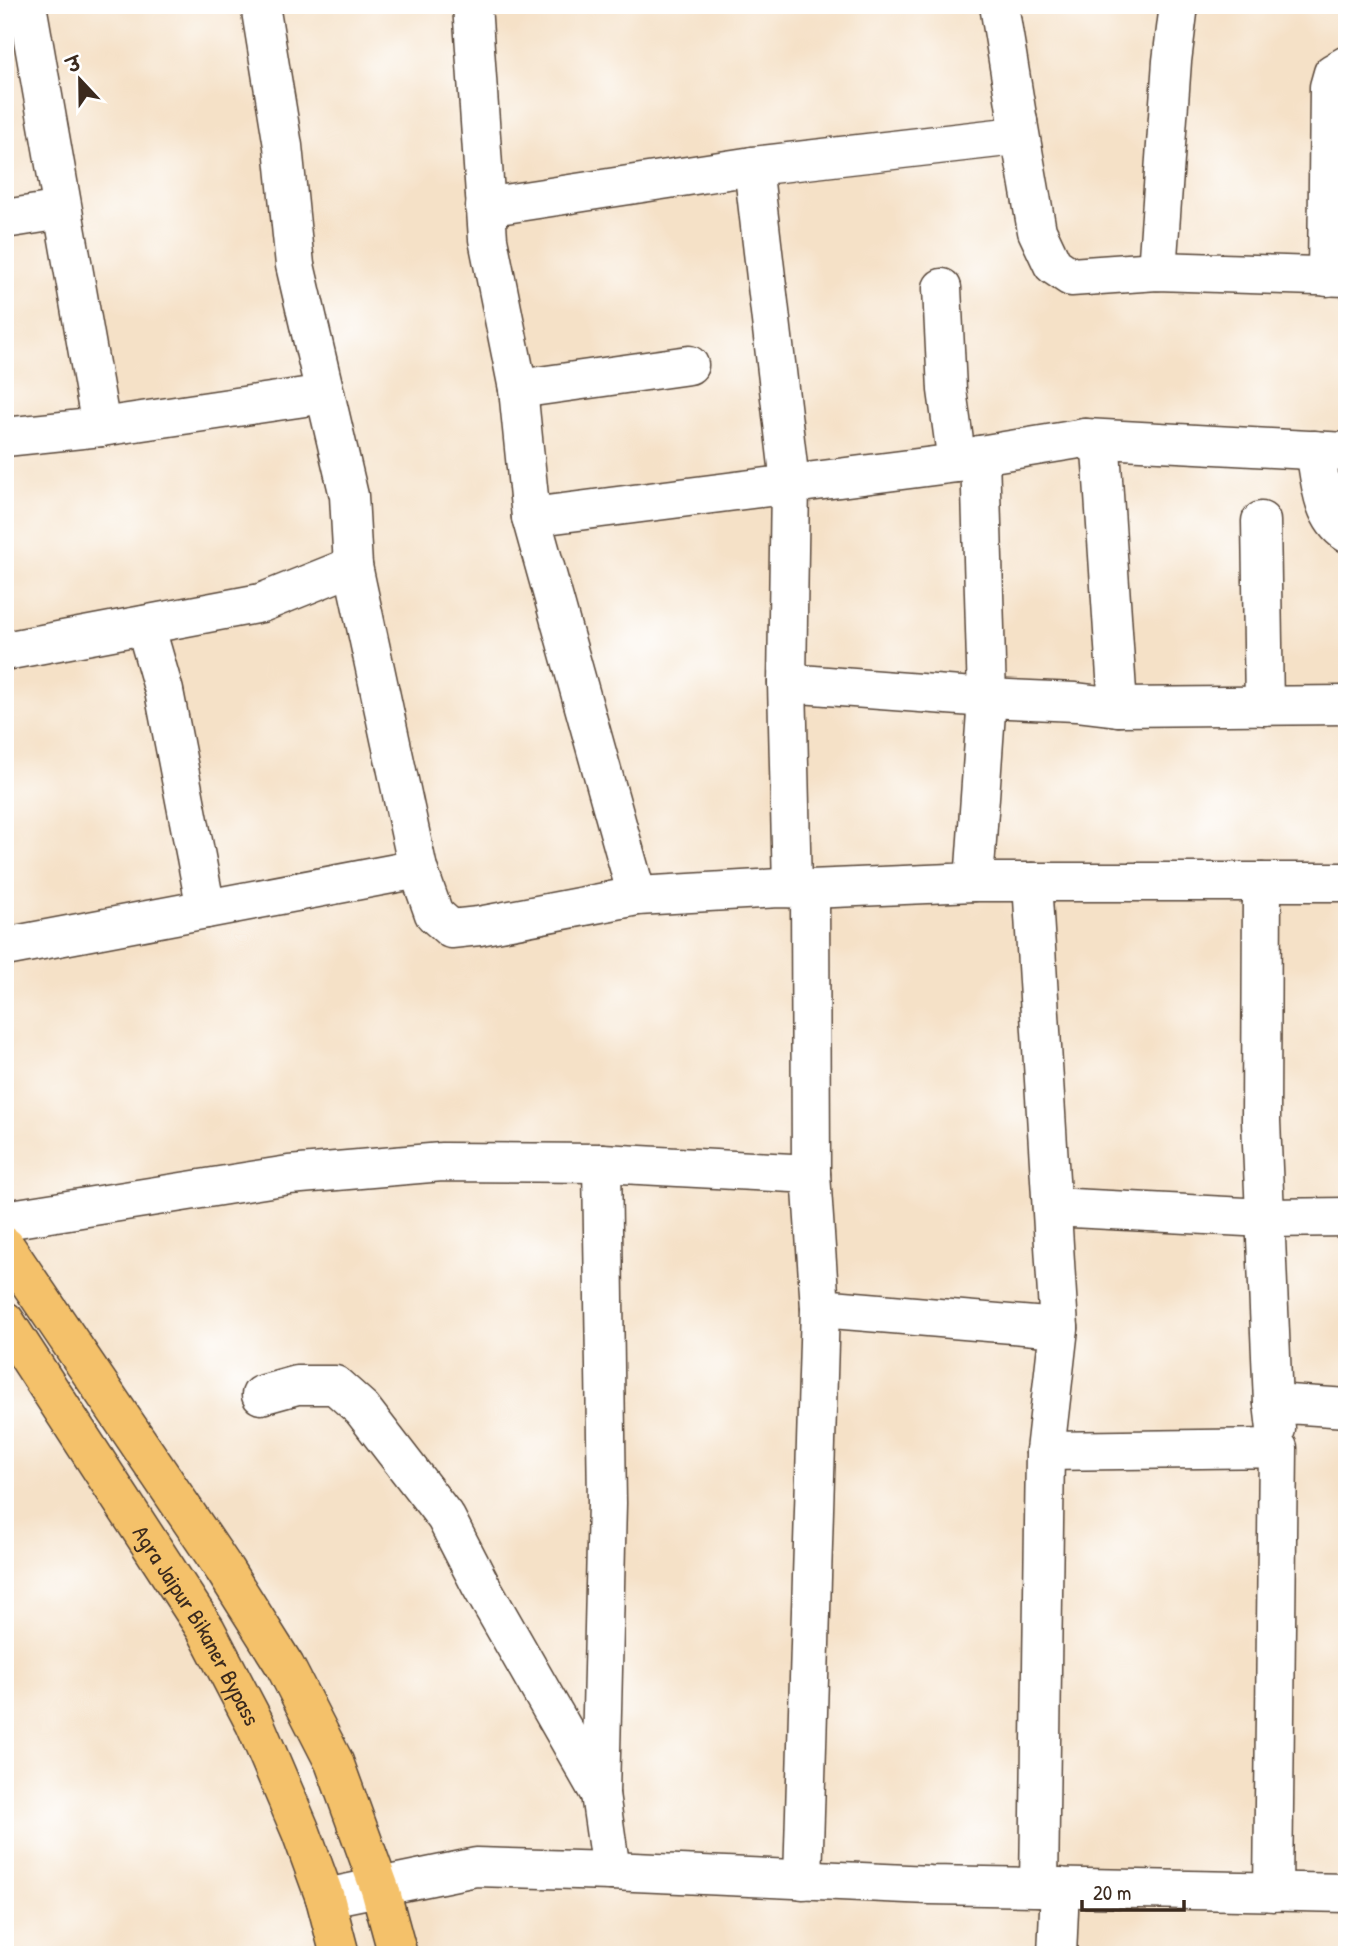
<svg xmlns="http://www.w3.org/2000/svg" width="1352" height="1960" font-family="'Patrick Hand','Playpen Sans Deva',sans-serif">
<rect width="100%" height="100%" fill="#fff"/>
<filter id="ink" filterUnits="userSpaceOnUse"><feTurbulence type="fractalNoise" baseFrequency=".0143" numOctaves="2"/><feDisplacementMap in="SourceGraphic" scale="14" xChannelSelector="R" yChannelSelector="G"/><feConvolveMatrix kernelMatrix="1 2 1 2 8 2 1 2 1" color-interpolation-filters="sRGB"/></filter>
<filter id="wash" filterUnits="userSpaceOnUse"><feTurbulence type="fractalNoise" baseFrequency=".00686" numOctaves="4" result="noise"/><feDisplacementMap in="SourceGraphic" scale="28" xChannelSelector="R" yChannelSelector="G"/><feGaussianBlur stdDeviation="1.57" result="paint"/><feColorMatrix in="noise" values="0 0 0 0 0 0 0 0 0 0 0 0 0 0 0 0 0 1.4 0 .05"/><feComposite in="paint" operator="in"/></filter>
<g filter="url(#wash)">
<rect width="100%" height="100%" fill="#f5e1c7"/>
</g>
<g filter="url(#ink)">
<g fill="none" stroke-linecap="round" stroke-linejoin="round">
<g stroke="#574537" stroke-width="41">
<g id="minor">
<path d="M472,5L488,239L518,389L531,517"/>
<path d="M1018,122L1037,231L1053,265L1071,277L1157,271L1347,277"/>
<path d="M753,166L1007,137L1018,122L999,5"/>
<path d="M485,207L753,166L790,483L787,683"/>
<path d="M5,219L62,210"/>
<path d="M1157,271L1172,61L1179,5"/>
<path d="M1327,277L1329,87L1333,73L1347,65"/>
<path d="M942,288L947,390L957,463"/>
<path d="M518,389L689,365"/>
<path d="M101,427L325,394"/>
<path d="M5,437L101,427L27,5"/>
<path d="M1085,438L1347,452"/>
<path d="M1315,450C1320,477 1321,517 1347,533"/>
<path d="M1261,521L1264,706"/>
<path d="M353,566L418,869"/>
<path d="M145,625L164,691L206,909"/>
<path d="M5,651L261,603L353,566L349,496L295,265L283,146L260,5"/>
<path d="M1118,707L1347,705"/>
<path d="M974,882H1262L1261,1121L1273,1403"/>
<path d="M1032,882L1059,1328"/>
<path d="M1262,882H1347"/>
<path d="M810,889L974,882L987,698L980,455"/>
<path d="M637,896L531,517L957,463L980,455L1085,438L1101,449L1118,707L1076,702L987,698L787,683L792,888"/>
<path d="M5,947L418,869L434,914L451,929L479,926L637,896L779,888L810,889L811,1174"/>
<path d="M602,1163L607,1503L600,1794L611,1871"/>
<path d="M1052,1207L1265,1218L1347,1217"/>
<path d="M5,1220L289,1175L442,1162L602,1163L811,1174L820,1308L1059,1328L1045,1451L1278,1448L1273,1892"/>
<path d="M261,1395L297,1385H335L362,1409L446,1518L480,1584L600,1794"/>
<path d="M1276,1429L1273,1403L1347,1408"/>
<path d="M803,1880L820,1308"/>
<path d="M1039,1887L1045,1451"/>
<path d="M325,1898L476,1867L611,1871L930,1885L1347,1893"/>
<path d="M1057,1955L1060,1887"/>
</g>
</g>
<g stroke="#574537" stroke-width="41">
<g id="major">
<path d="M5,1246L224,1569L285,1666L334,1762L380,1889L398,1955"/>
<path id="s1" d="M5,1321L206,1630L255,1724L301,1832L325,1898L340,1955"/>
</g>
</g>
<use href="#minor" stroke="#fff" stroke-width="38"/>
<use href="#major" stroke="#f4c16a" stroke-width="38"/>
</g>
</g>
<g text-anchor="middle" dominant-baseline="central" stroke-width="5" stroke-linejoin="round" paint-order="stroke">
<g font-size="23" fill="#3b2a1e" stroke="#fff">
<text stroke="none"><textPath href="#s1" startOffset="360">Agra Jaipur Bikaner Bypass</textPath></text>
</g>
</g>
<rect width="1352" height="1960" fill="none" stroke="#fff" stroke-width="28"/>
<g transform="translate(80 80) rotate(338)" stroke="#ffffff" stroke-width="5" paint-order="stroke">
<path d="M0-5L12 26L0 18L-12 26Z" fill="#3b2a1e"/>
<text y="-10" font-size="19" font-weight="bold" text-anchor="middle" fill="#3b2a1e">उ</text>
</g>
<path d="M1082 1900v10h102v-10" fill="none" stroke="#3b2a1e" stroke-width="3.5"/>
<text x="1093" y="1900" font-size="21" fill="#3b2a1e" stroke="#ffffff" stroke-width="5" paint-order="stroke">20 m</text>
</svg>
